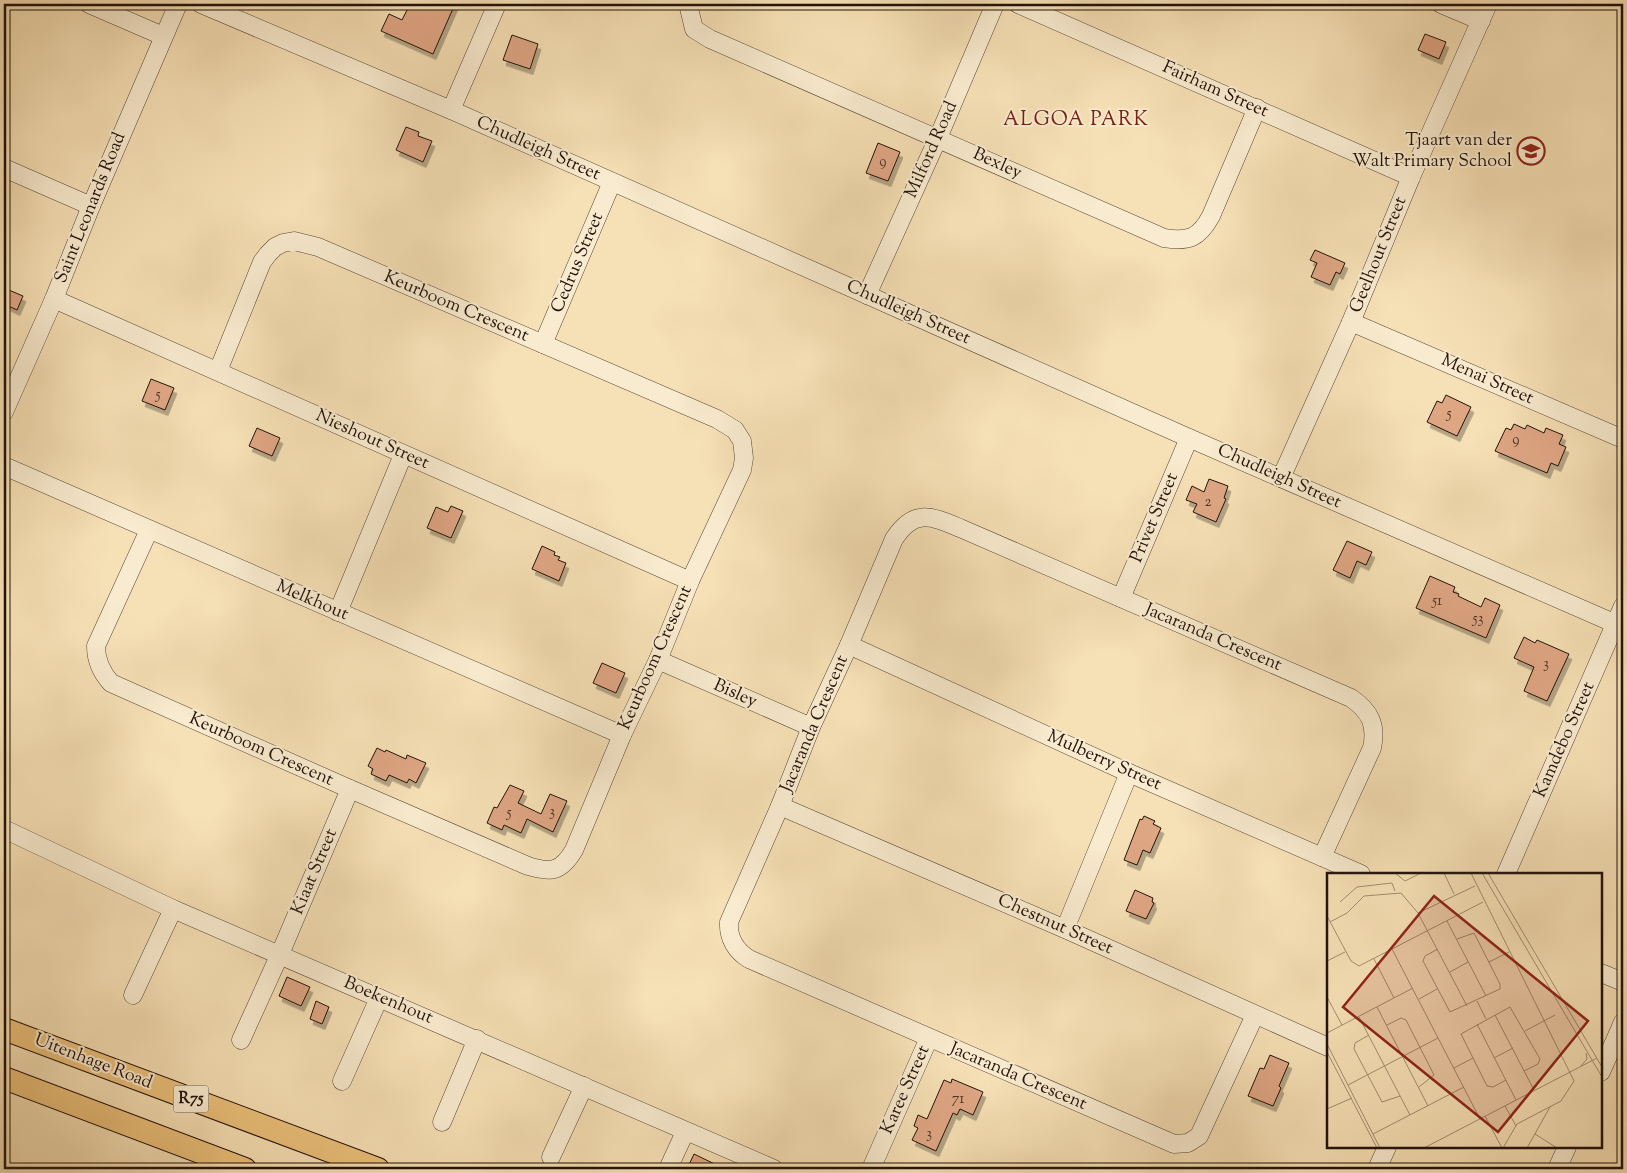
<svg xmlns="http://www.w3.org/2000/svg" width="1627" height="1173" font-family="'Sorts Mill Goudy',serif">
<defs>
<filter id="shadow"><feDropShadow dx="3" dy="5.5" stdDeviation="0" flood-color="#0004"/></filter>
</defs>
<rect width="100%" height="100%" fill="#f6e0b5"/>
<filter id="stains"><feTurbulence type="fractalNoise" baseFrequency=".004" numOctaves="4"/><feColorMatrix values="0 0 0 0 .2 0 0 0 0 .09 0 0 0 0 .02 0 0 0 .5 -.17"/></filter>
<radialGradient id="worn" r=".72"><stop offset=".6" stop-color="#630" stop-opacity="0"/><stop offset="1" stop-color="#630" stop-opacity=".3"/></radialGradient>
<g fill="#dfa684" stroke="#21120b" filter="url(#shadow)">
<path d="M410,4H455L433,54L381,31L389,14L402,20Z"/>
<path d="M1425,34L1446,42L1439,59L1418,50Z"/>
<path d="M512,35L538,44L530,69L503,60Z"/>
<path d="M406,127L419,132L418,136L432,141L423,162L396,150Z"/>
<path d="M878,143L900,152L888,181L866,173Z"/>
<path d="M1315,250L1345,263L1340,274L1336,272L1330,285L1311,277L1317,263L1310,260Z"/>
<path d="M4,288L23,296L17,310L4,304Z"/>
<path d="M151,379L174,388L165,410L142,401Z"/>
<path d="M1446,395L1471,407L1457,436L1427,422L1437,401L1442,403Z"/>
<path d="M1514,424L1525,429L1527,425L1544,433L1546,428L1563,435L1559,444L1566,447L1558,466L1551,463L1547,473L1495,451L1506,428L1511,430Z"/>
<path d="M257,428L280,438L272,456L249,446Z"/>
<path d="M1209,479L1228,486L1224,498L1226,499L1216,522L1193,512L1197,504L1186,500L1192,486L1204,492Z"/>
<path d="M451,506L463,511L451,538L427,528L436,507L448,512Z"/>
<path d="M1347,541L1372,552L1366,565L1357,561L1350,578L1333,570Z"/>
<path d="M542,546L555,552L554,555L560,557L558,560L566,563L559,581L532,569Z"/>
<path d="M1430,576L1455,587L1453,592L1459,594L1458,596L1481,607L1485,598L1500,605L1486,638L1416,608Z"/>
<path d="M1524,637L1535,643L1537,640L1569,654L1547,701L1524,691L1534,667L1514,658Z"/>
<path d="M602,663L625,673L616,693L593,683Z"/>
<path d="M377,748L385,752L386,750L406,759L407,755L426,763L416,783L409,779L407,783L389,775L386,781L371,774L373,769L368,766Z"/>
<path d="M510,785L524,791L518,803L541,814L550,794L567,801L553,832L527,819L521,833L504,825L502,830L487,823L494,807L497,808Z"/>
<path d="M1144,816L1155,821L1153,824L1161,828L1150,853L1143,850L1137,865L1124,860L1140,819L1142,820Z"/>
<path d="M1135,890L1153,898L1152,902L1154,903L1146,919L1126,911Z"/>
<path d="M287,977L310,987L301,1006L279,996Z"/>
<path d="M316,1001L329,1007L322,1024L310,1019Z"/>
<path d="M1270,1055L1289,1063L1279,1086L1281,1088L1273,1106L1248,1096L1260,1068L1264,1069Z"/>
<path d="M952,1079L983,1092L973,1115L960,1109L957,1115L953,1113L936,1151L912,1140L918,1128L914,1126L918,1115L927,1119L944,1080L951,1083Z"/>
<path d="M694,1154L725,1169H687Z"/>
</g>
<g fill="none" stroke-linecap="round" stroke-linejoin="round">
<g stroke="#564636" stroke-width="19">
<g id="minor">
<path d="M89,4L163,36"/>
<path d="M201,4L451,110L1189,438L1616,624"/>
<path d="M688,4L694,29L710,39L1164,238C1189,242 1199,238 1211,216L1257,108"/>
<path d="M1018,4L1411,177"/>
<path d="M1441,4L1481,21"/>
<path d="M451,110L497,4"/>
<path d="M4,168L91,206"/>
<path d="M867,295L938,138L995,4"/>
<path d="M54,299L690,581"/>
<path d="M1351,322L1623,439"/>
<path d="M543,344L612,182"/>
<path d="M4,412L54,299L91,206L178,4"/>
<path d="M4,466L622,735"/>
<path d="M1281,478L1351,322L1411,177L1488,4"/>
<path d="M149,530L96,646C96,661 101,672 111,683L350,789L528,866C551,873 561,872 574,850L622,735L658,660L690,581L742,470L744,458L742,441L735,430L717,419L318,247L294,241L283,243L275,247L268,254L262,262L218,371"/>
<path d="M1121,598L1189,438"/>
<path d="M338,612L403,455"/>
<path d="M849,645L1129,773L1361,874"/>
<path d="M658,660L811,727"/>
<path d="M780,806L1065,929L1328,1047"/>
<path d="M4,829L173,909L774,1169"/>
<path d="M1506,874L1623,606"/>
<path d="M1065,929L1129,773"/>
<path d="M1601,973L1623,982"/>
<path d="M133,995L173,909"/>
<path d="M1255,1015L1199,1136L1188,1143L1174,1144L749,959C736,951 728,938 729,922L780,806L811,727L849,645L894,539C914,508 931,516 960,528L1351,698C1370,711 1377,725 1372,748L1322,857"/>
<path d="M241,1040L280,954L350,789"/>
<path d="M1601,1072L1623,1022"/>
<path d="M342,1081L379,998"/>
<path d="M442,1122L477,1039"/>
<path d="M551,1157L584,1086"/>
<path d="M668,1169L685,1132"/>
<path d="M871,1169L929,1038"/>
<path d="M1377,1169L1387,1147"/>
<path d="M1557,1169L1567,1147"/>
</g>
</g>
<g stroke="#21120b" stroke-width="24">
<g id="major">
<path d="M4,1029L378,1169"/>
<path d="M4,1078L245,1169"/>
</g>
</g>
<use href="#minor" stroke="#f9ebcf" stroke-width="18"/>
<use href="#major" stroke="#ebc07a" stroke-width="22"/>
</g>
<defs>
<g id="school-ring" transform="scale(1.4375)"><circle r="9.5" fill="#f9ebcf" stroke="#8f2418" stroke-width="1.5"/><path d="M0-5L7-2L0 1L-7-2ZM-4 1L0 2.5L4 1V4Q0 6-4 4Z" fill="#8f2418"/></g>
</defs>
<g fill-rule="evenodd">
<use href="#school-ring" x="1531" y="151"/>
</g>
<g text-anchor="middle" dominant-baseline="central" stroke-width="4" stroke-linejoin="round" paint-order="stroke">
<g font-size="15" fill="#503729">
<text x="883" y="162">9</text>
<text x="158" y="395">5</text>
<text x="1449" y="414">5</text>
<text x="1516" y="440">9</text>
<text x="1208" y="502">2</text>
<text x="1437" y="601">51</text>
<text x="1478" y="619">53</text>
<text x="1546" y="664">3</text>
<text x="552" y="812">3</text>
<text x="509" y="813">5</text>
<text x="958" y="1099">71</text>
<text x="929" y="1134">3</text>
</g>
<rect fill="#f9ebcf" stroke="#625346" stroke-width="1" x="173.5" y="1085.5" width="35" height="27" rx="4"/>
<g font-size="16" font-weight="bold" fill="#21120b">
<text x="191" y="1099">R75</text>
</g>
<g font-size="18" fill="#21120b" stroke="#f9ebcf">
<text transform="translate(1215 90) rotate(24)">Fairham Street</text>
<text transform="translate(538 149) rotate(24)">Chudleigh Street</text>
<text transform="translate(932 150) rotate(-66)">Milford Road</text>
<text transform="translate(997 164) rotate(24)">Bexley</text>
<text transform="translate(91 208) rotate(-68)">Saint Leonards Road</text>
<text transform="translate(1379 255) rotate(-68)">Geelhout Street</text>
<text transform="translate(578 263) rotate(-67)">Cedrus Street</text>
<text transform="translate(456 307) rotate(23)">Keurboom Crescent</text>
<text transform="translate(908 313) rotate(24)">Chudleigh Street</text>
<text transform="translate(1487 380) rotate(24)">Menai Street</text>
<text transform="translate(372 440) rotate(24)">Nieshout Street</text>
<text transform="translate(1279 477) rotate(24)">Chudleigh Street</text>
<text transform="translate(1155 518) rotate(-67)">Privet Street</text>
<text transform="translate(312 601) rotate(23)">Melkhout</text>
<text transform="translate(1213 638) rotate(23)">Jacaranda Crescent</text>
<text transform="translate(656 658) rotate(-66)">Keurboom Crescent</text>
<text transform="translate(735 694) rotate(24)">Bisley</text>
<text transform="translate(815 724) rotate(-67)">Jacaranda Crescent</text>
<text transform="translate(1565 740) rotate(-66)">Kamdebo Street</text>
<text transform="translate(261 750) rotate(24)">Keurboom Crescent</text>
<text transform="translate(1104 761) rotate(24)">Mulberry Street</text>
<text transform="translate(315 872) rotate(-67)">Kiaat Street</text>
<text transform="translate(1055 925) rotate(24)">Chestnut Street</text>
<text transform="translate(388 1001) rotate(23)">Boekenhout</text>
<text transform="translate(93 1062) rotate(21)">Uitenhage Road</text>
<text transform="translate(1018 1077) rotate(23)">Jacaranda Crescent</text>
<text transform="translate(906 1090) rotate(-66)">Karee Street</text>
</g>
<g font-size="18" fill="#21120b" stroke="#f9ebcf" text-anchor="end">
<text x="1512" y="141">Tjaart van der<tspan x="1512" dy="21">Walt Primary School</tspan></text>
</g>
<g font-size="20" letter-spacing="1" fill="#7a1f14" stroke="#f9ebcf">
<text x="1076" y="120">ALGOA PARK</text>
</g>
</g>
<g transform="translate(1327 873)">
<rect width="275" height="275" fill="#f6e0b5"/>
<path fill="none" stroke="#a18e71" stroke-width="1" d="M68,0L78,8L94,0M117,0L127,21M144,0L247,208L234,228L190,251L176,275M155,0L275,204M161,0L275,194M13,29L30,14L65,10L68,18M91,40L148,13M0,43L24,88L32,93L156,29M120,48L159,123M3,49L20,40L37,23L74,20L91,40L140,133M65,76L153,246M111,76L98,83L96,88L123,139L173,116V111L147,60L130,66M47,86L67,125M0,88L18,79M162,89L182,79M123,99L141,89M0,124L15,152M92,126L110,116M150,128L159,146M50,134L101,233M168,142L207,217M32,144L83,242M150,151L189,227M60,152L74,145L79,147L107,202L92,214M198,158L228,142M0,160L86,115M42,162L28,170L27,176L55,229L73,223M0,171L53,275M0,179L50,275M167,185L186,175M254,193L260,186L259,180M127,195L146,185M179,207L166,214L160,213L134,161L183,134L213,186L211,191L197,198M21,212L111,165M178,233L189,253M0,236L25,225M158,243L175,275M46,261L137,214M208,261L230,275M97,275L270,185M200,275L223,234"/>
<path fill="#8f2418" fill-opacity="0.15" stroke="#8f2418" stroke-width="2.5" d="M107,23L261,148L171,259L16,134Z"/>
<rect width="275" height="275" fill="none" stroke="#21120b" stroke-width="2.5"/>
</g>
<rect width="1627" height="1173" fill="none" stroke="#f6e0b5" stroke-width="20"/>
<rect x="5" y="5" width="1617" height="1163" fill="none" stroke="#21120b" stroke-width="2.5"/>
<rect x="10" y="10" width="1607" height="1153" fill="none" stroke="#21120b"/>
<rect width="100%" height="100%" filter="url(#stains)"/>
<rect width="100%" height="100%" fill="url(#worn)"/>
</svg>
